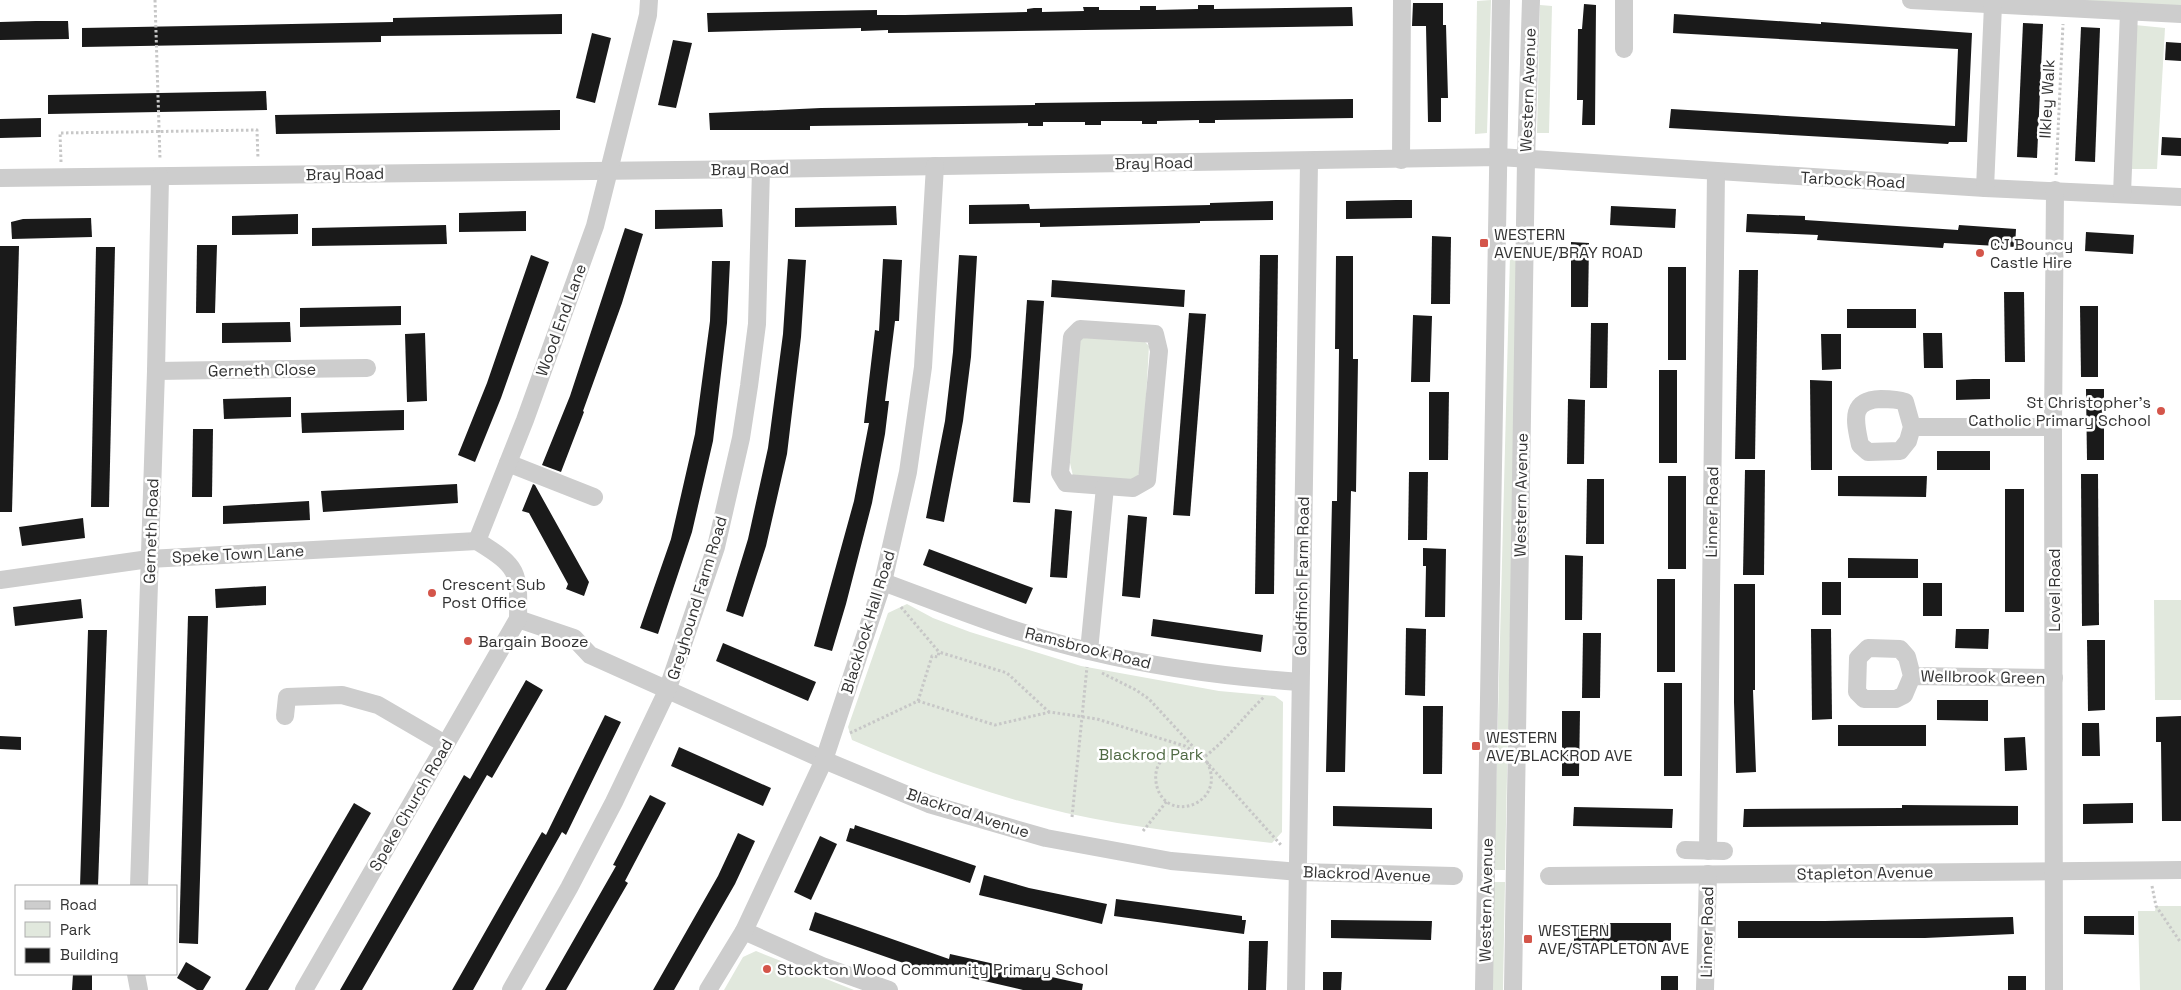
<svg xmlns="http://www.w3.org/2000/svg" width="2181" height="990" font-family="'Space Grotesk',sans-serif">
<rect width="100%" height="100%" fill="#fff"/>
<g fill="#e1e8dd">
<path d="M1491,0L1487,133L1475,134L1477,1Z"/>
<path d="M2005,0H2181V8Z"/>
<path d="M1540,5L1552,6L1549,133H1537Z"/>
<path d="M2135,25L2165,28L2157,169H2128Z"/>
<path d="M1510,255H1518L1505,870H1494Z"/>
<path d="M1084,336L1142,339L1149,346L1142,468L1137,477L1126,482L1073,476L1070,463L1077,344Z"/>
<path d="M2154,600H2181V700H2155Z"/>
<path d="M907,604L933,618L970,632L1081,666L1219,691L1275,696L1283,702L1282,832L1272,843C1203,835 1134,828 1066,813C992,796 921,770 852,740L848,727L888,613Z"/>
<path d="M1494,882H1505L1503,990H1492Z"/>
<path d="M2156,906H2181V990H2140L2138,911H2155Z"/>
<path d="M756,951L854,990H724L743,957Z"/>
</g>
<g fill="#1a1a1a">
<path d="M1413,3H1443V25H1446L1448,98H1441V122H1428L1426,26H1412Z"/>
<path d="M1584,4L1596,5L1595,125H1582L1583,100H1577L1578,29H1582Z"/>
<path d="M1198,5H1214V9L1352,7L1353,26L888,33V30L861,31V28L708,32L707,13L877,10V15H905L1027,12V9L1034,8H1042V12L1084,11L1083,7H1099V10H1140V6H1156V10L1198,9Z"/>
<path d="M562,14V34L381,36V42L82,47V28L393,22V18Z"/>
<path d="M1674,14L1821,24V22L1972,33L1967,142H1949L1948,144L1669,128L1671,109L1955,126L1956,97L1958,49L1673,33Z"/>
<path d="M36,21H68L69,39L0,40V22Z"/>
<path d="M2023,23L2043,24L2037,158L2017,157Z"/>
<path d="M2081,27L2100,28L2095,162L2075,161Z"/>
<path d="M592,33L611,38L595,103L576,98Z"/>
<path d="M673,40L692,43L676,108L658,105Z"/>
<path d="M2166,42L2181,43V61L2165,60Z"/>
<path d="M266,91L267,110L48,114V95Z"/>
<path d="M1353,99V118L1215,120V123H1199V120L1157,121V124H1142V121H1101V125H1085V122H1043V126H1028V123L810,126V130H710L709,113L821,108L1035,105V103Z"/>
<path d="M560,110V130L276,134L275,115Z"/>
<path d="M41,118V137L0,138V119Z"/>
<path d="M2162,137L2181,138V156L2161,155Z"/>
<path d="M1396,200H1412V218L1346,219V201Z"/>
<path d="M1273,201V220L1200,221V223L1040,227V223L969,224V205L1029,204L1030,209L1210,205V203Z"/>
<path d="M896,206L897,225L795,227V208Z"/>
<path d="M1611,206L1676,209L1675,228L1610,225Z"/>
<path d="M722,209L723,227L655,229V210Z"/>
<path d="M526,211V231L459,232V213Z"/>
<path d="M298,214V234L232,235V216Z"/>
<path d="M1747,214L1805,216V220L1958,230L1959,225L2016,229L2015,247L1944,243L1943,248L1817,240L1818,235L1746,232Z"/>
<path d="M91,218L92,237L12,239L11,222L23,219Z"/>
<path d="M446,225L447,244L312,246V228Z"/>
<path d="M625,228L643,234L622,303L583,411L584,412L561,472L542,465L570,396Z"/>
<path d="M2086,232L2134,235L2133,254L2085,251Z"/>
<path d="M1432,236L1451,237L1450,304H1431Z"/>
<path d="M1571,242L1589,243L1588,307H1571Z"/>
<path d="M197,245H217L215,313H196Z"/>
<path d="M0,246H19L12,512H0Z"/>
<path d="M96,247H115L109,507H91Z"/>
<path d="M531,255L549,262L501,398L475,462L458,455L487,383Z"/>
<path d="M959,255L977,256L971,357L963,421L944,522L926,518L945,421L953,352Z"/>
<path d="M1260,255H1278L1274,594H1255Z"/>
<path d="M1336,256H1353V359H1358L1356,492L1351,491L1345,772H1326L1332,501H1337L1338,431L1339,349H1335Z"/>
<path d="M788,259L806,260L801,337L787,454L766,546L743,617L726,611L748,539L768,448L783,334Z"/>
<path d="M883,259L902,260L899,321H895L885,401H889L885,434L872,503L846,604L832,651L814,646L854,501L869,423H864L875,330L879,331Z"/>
<path d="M712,261H730L727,323L713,441L692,532L658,634L640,628L671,539L695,434L710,321Z"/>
<rect x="1668" y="267" width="18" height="93"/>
<path d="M1739,270H1758L1755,459H1735Z"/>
<path d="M1052,280L1185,290L1184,307L1051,297Z"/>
<path d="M2004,292H2024L2025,362H2005Z"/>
<path d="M1027,300L1044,301L1030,503L1013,502Z"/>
<path d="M401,306V325L300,327V308Z"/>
<path d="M2080,306H2098V377H2081Z"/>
<rect x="1847" y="309" width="69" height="19"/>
<path d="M1189,313L1206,314L1190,516L1173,515Z"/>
<path d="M1413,315L1432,316L1430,382H1411Z"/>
<path d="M290,322L291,342L222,343V323Z"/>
<path d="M1591,323H1608L1607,388H1590Z"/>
<path d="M425,333L427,401L407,402L405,334Z"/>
<path d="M1923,333H1942L1943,368H1924Z"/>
<path d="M1821,334H1841V369L1822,370Z"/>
<rect x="1659" y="370" width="18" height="93"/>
<path d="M1973,379H1990V399L1956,400V380Z"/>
<path d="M1810,380L1832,381V470H1811Z"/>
<path d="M2086,389H2104V460H2087Z"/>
<path d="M1429,392H1449L1448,460H1429Z"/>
<path d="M291,397V417L224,419L223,399Z"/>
<path d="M1568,399L1585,400L1584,464H1567Z"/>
<path d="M404,410V430L302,433L301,413Z"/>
<path d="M193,429H213L212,497H192Z"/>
<rect x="1937" y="451" width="53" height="19"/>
<path d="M1745,470H1765L1764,575H1743Z"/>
<path d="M1409,472H1428L1427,540H1408Z"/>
<path d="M2081,474H2098L2099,625L2082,626Z"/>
<rect x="1668" y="476" width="18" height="93"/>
<path d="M1838,476H1927L1926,497L1838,496Z"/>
<path d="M1587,479H1604V544H1586Z"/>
<path d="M457,484L458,503L323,512L321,491Z"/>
<path d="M533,484L535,485L589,582L584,596L566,589L568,584L529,513L522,511Z"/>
<rect x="2005" y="489" width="19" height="123"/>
<path d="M309,501L310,520L223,524V506Z"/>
<path d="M1055,509L1072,511L1067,578L1050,577Z"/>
<path d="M1128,515L1147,517L1140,598L1122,596Z"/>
<path d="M83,518L85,538L22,546L19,527Z"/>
<path d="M1423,548L1446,549L1445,617H1425L1426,566H1423Z"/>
<path d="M929,549L1033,588L1026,604L923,565Z"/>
<path d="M1565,555L1583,556L1582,620H1565Z"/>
<path d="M1848,558L1918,559V578H1848Z"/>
<rect x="1657" y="579" width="18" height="93"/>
<rect x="1822" y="582" width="19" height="33"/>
<rect x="1923" y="583" width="19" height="33"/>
<path d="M1734,584H1755V690H1753L1756,772L1736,773L1734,702Z"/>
<path d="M266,586V605L216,608L215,589Z"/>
<path d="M81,599L83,618L15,626L13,607Z"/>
<path d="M188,616H208L198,944L179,943Z"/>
<path d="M1153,619L1263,635L1261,652L1151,636Z"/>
<path d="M1406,628L1426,629L1425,696L1405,695Z"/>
<path d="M1811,629H1831L1832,719L1812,720Z"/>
<path d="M1956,629H1989L1988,649L1955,648Z"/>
<path d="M88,630H107L98,886H80Z"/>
<path d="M1583,633H1601L1600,698H1582Z"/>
<path d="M2087,640H2105V710L2088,711Z"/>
<path d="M723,643L816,682L808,701L716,661Z"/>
<path d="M526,680L543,690L492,778L487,775L362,990H340L464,775L470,779Z"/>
<rect x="1664" y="683" width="18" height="93"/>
<path d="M1937,700H1988V721L1937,720Z"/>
<path d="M1423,706H1443L1442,774H1423Z"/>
<path d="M1562,711H1580L1579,776H1562Z"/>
<path d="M605,715L621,722L566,835L562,832L473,990H452L542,832L546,835Z"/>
<path d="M2181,716V821H2162L2161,742H2156V717Z"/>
<path d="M2082,723H2099L2100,756H2082Z"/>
<rect x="1838" y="725" width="88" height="21"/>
<path d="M0,736L21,737V750L0,749Z"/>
<path d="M2025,737L2027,770L2005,771L2004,738Z"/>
<path d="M679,747L771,788L763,806L671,766Z"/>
<path d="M650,795L666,803L625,881L628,883L566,990H545L616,866L613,865Z"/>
<path d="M354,803L371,813L268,990H245Z"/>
<path d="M2133,803V823L2083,824V804Z"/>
<path d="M1902,805L2018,806V825L1743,827L1744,809L1902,808Z"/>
<path d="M1333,806L1432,808V829L1333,826Z"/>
<path d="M1574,807L1673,809L1672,828L1573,826Z"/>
<path d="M855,825L976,866L970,883L846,841L850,828L854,829Z"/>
<path d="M738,833L755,841L735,884L674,990H653L718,876Z"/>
<path d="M820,836L837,844L811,900L794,892Z"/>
<path d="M984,875L1029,888L1107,904L1102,924L979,895Z"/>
<path d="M1116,899L1242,916V920H1246L1244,934L1114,916Z"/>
<path d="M815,912L949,959L950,954L1083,984L1082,990H1023L937,970L935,974L809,930Z"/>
<path d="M2084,916H2134V935L2084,934Z"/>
<path d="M2013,917L2014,934L1925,938H1738V921H1825Z"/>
<path d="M1331,920L1432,921L1431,940L1331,938Z"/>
<rect x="1574" y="923" width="97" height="19"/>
<path d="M1249,941H1268L1266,990H1248Z"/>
<path d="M186,962L211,977L203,990H197L177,978Z"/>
<path d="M1323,972H1342L1341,990H1323Z"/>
<path d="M73,974H92V990H72Z"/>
<rect x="1661" y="976" width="17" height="14"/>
<rect x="2008" y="976" width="18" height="14"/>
</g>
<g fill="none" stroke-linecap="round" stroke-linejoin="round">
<g stroke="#c7c7c7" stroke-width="3" stroke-dasharray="2.5 2.5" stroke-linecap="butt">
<path d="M155,0L160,159"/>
<path d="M61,162L60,133L257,130L258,159"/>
<path d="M2056,175L2063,24"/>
<path d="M901,607L939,652"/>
<path d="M1102,673L1136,690L1149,699L1198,752"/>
<path d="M918,701L932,656L938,657L939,652L1007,673L1049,712"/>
<path d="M850,733L918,701L995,725L1050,712L1097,719L1185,746L1196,753"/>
<path d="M1202,756L1203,758C1227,740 1243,717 1264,697"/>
<path d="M1207,762C1228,803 1168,825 1157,787C1155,779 1155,771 1159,764C1169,747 1189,747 1203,758L1281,845"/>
<path d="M1072,817L1087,667"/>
<path d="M1143,831L1167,801"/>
<path d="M2152,886L2156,906L2181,943"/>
</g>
<g stroke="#cdcdcd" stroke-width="18">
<path d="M1911,0L2181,14"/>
<path d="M1624,49V0"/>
<path d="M1401,160L1402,0"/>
<path d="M0,178L761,169L1499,157L1985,188L2181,197"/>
<path d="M1985,188L1993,5"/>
<path d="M2122,194L2129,12"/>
<path d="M1080,329L1155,334L1159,351L1147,480L1133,488L1066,483L1060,473L1072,337Z"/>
<path d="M156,371L367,368"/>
<path d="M1912,427L1905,402C1897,399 1890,399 1881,399C1849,400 1855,421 1860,445L1868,452L1900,451L1908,441L1912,427H2053"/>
<path d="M508,463L594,497"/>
<path d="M0,580L149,559L477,541"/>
<path d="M883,582C951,607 1019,635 1089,651C1159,668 1229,677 1300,682"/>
<path d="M518,619L574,638L590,655L824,760L929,804L1046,838L1171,861L1299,872L1454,876"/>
<path d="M1089,651L1105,487"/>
<path d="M1912,676L1904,695L1896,699H1864L1857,692L1858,658L1868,648L1900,649L1907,657L1912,676L2054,678"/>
<path d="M285,716L287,697L342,695L378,705L445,744"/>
<path d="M1685,850L1724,851"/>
<path d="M1708,851L1716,172"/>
<path d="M1549,876L2181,870"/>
<path d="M139,886L156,371L160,177"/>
<path d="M744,931L822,966L889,990"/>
<path d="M136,974L139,990"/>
<path d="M304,990L518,619C519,571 519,567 477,541L525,420L595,226L648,15L649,0"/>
<path d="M511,990L569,888L614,802L667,691L716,547L741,438L749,386L757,324L761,169"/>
<path d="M708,990L744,931L824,760L883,582L908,472L923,367L935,166"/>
<path d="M1296,990L1309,162"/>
<path d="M1484,990L1501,0"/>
<path d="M1513,990L1526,160L1531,0"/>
<path d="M1705,990L1708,874"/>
<path d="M2054,990L2053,427L2055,190"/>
</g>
</g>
<g fill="#d4554a" stroke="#fff" stroke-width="2">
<rect x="1479" y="238" width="10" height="10" rx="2.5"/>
<circle cx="1980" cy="253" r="5"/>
<circle cx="2161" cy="411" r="5"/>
<circle cx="432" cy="593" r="5"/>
<circle cx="468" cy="641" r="5"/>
<rect x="1471" y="741" width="10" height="10" rx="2.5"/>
<rect x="1523" y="934" width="10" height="10" rx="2.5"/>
<circle cx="767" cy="969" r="5"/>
</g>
<g text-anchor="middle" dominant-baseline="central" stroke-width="5" stroke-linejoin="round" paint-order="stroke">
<g font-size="16" fill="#333" stroke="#fff">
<text transform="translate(1528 90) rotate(-88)">Western Avenue</text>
<text transform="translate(2047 99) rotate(-87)">Ilkley Walk</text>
<text transform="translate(1154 163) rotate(-1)">Bray Road</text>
<text transform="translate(750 169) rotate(-1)">Bray Road</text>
<text transform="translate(345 174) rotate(-1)">Bray Road</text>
<text transform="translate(1853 180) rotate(3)">Tarbock Road</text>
<text transform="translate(561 320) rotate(-70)">Wood End Lane</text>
<text transform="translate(262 370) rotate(-1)">Gerneth Close</text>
<text transform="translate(1521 495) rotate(-89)">Western Avenue</text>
<text transform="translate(1712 512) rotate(-89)">Linner Road</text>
<text transform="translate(151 531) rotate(-88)">Gerneth Road</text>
<text transform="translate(238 554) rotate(-3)">Speke Town Lane</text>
<text transform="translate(1302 576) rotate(-89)">Goldfinch Farm Road</text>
<text transform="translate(2054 590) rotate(-90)">Lovel Road</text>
<text transform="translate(697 598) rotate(-73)">Greyhound Farm Road</text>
<text transform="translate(868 622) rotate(-73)">Blacklock Hall Road</text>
<text transform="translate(1088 648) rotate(14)">Ramsbrook Road</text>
<text transform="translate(1983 677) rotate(1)">Wellbrook Green</text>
<text transform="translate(411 805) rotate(-60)">Speke Church Road</text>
<text transform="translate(968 813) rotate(18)">Blackrod Avenue</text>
<text transform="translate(1865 873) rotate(-1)">Stapleton Avenue</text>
<text transform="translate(1367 874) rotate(2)">Blackrod Avenue</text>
<text transform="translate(1486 900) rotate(-89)">Western Avenue</text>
<text transform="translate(1707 932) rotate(-89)">Linner Road</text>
</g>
<g font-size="16" fill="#333" stroke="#fff" text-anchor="start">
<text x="1494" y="234">WESTERN<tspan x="1494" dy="18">AVENUE/BRAY ROAD</tspan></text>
<text x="1990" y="244">CJ Bouncy<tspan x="1990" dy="18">Castle Hire</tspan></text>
<text x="2151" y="402" text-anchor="end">St Christopher's<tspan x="2151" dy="18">Catholic Primary School</tspan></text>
<text x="442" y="584">Crescent Sub<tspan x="442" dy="18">Post Office</tspan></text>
<text x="478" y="641">Bargain Booze</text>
<text x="1486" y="737">WESTERN<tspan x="1486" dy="18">AVE/BLACKROD AVE</tspan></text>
<text x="1538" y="930">WESTERN<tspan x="1538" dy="18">AVE/STAPLETON AVE</tspan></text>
<text x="777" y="969">Stockton Wood Community Primary School</text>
</g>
<g font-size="16" fill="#506a44" stroke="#fff">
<text x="1151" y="754">Blackrod Park</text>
</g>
</g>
<rect x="15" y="885" width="162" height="90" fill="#ffffff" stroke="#adadad"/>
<rect x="25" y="901" width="25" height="8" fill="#cdcdcd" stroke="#adadad"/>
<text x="60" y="910" font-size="15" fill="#333333">Road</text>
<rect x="25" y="922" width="25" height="15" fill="#e1e8dd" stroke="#adadad"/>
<text x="60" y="935" font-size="15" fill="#333333">Park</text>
<rect x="25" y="948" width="25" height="15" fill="#1a1a1a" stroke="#adadad"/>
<text x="60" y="960" font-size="15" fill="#333333">Building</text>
</svg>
